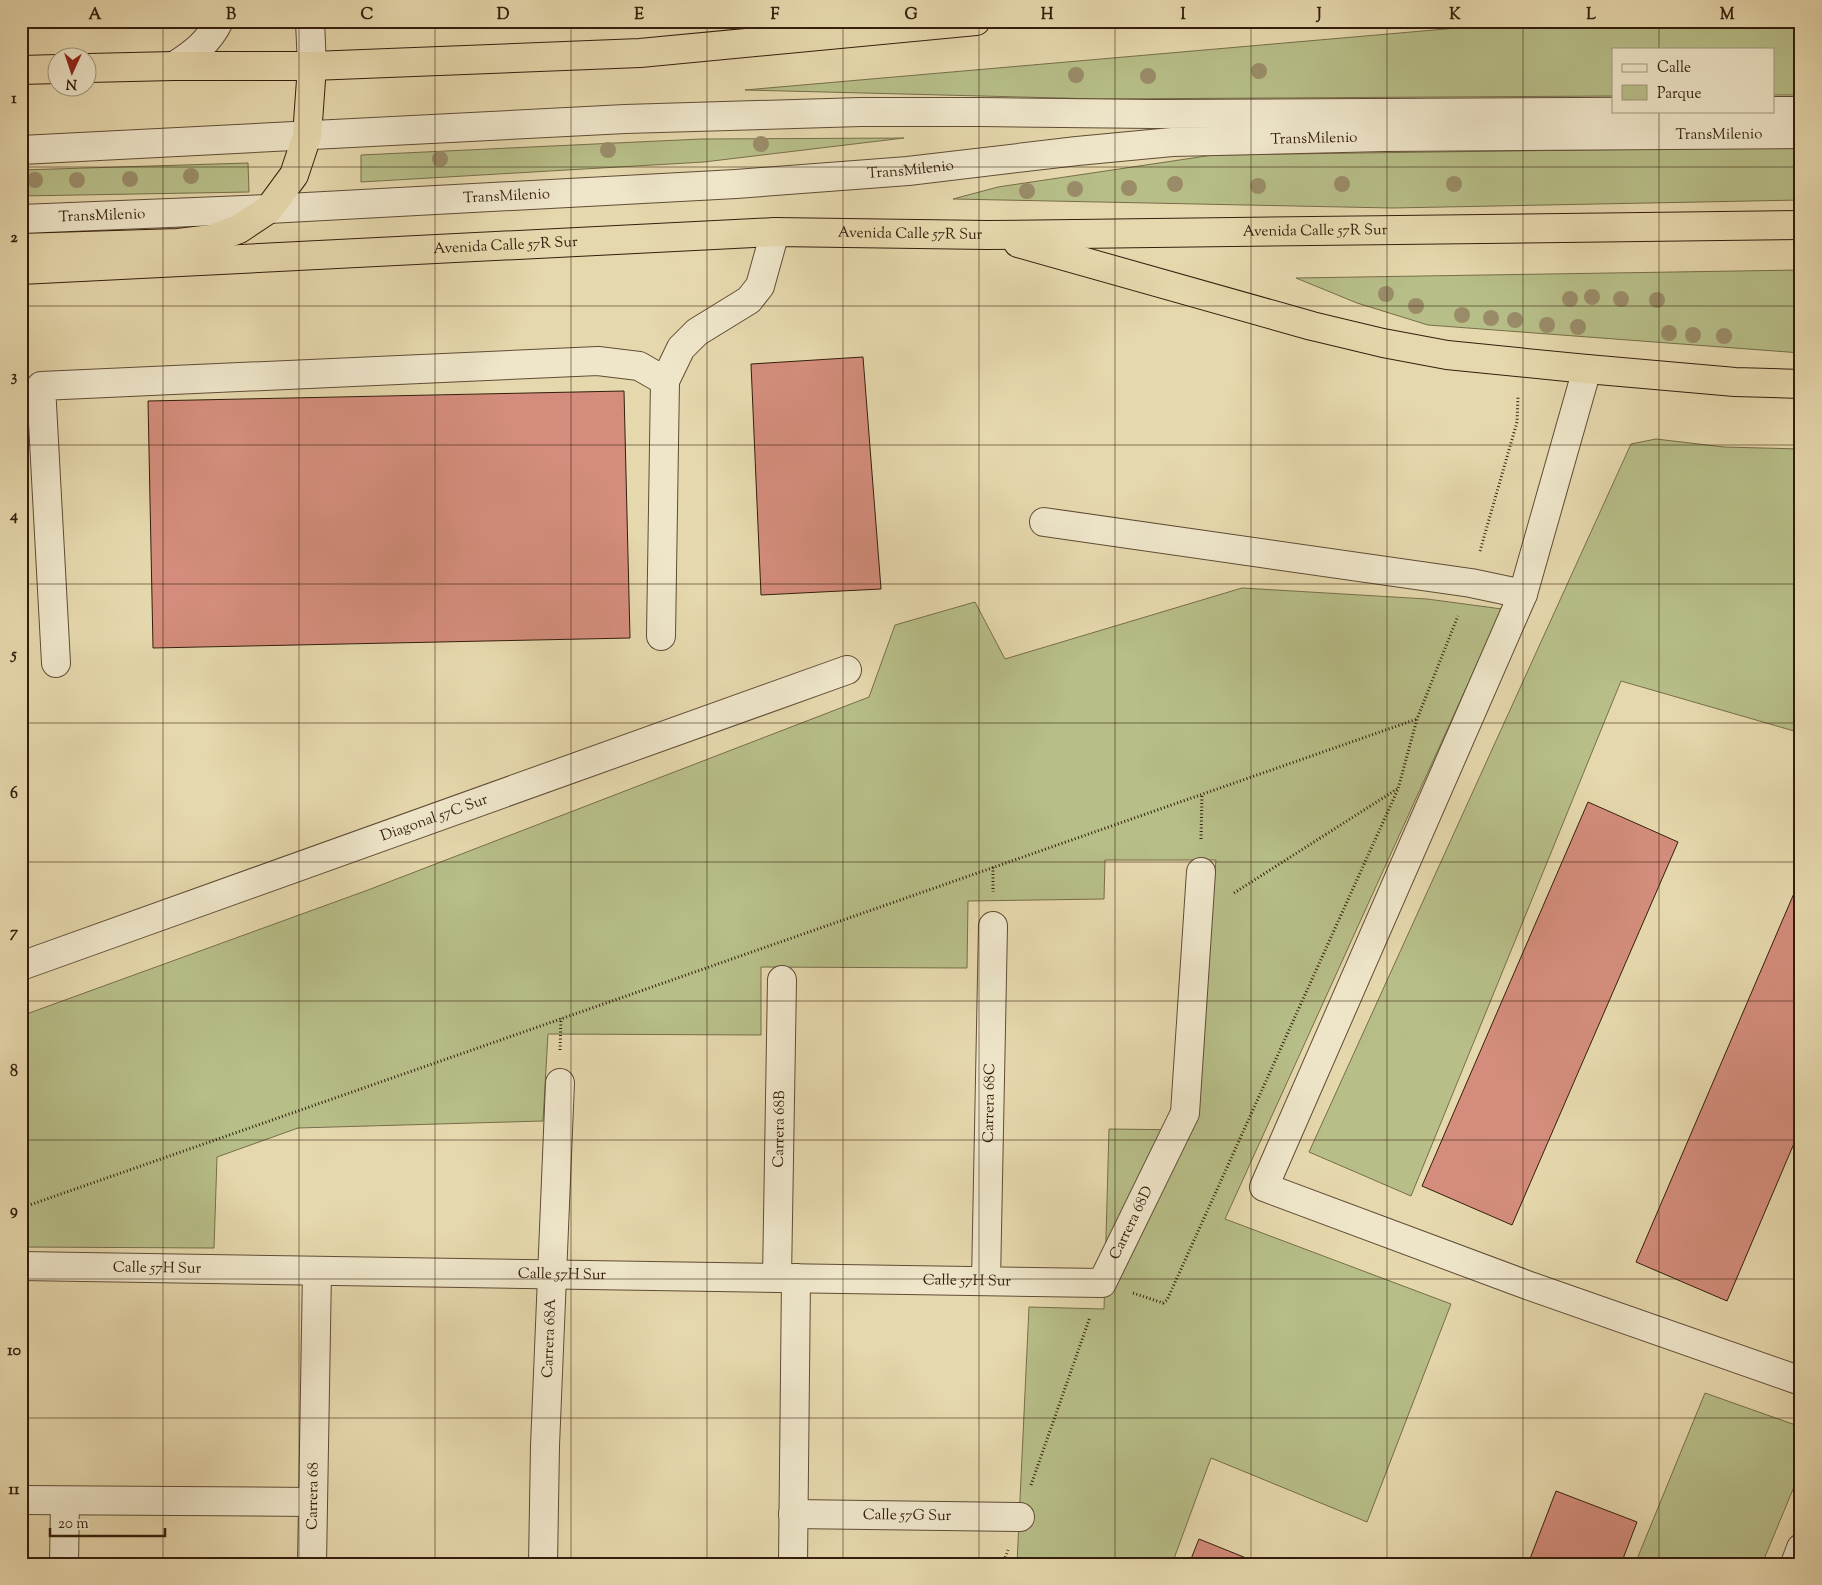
<svg xmlns="http://www.w3.org/2000/svg" width="1822" height="1585" font-family="'Sorts Mill Goudy',serif">
<rect width="100%" height="100%" fill="#e6d8ad"/>
<filter id="stains"><feTurbulence type="fractalNoise" baseFrequency=".004" numOctaves="4"/><feColorMatrix values="0 0 0 0 .2 0 0 0 0 .09 0 0 0 0 .02 0 0 0 .5 -.17"/></filter>
<radialGradient id="worn" r=".72"><stop offset=".6" stop-color="#630" stop-opacity="0"/><stop offset="1" stop-color="#630" stop-opacity=".3"/></radialGradient>
<g fill="#b7be88" stroke="#766e4a">
<path d="M1503,24L1801,27V95H1773V49H1613V96L1100,99L745,90Z"/>
<path d="M904,138L704,162L361,182V155L701,139Z"/>
<path d="M1801,147V200L1392,208L953,199L998,187L1213,155Z"/>
<path d="M248,163L249,192L21,196V170Z"/>
<path d="M1801,270V353L1428,325L1357,303L1296,278Z"/>
<path d="M1656,439L1724,447L1801,449V733L1621,681L1411,1196L1309,1152L1631,444Z"/>
<path d="M1242,588L1427,599L1502,609L1225,1219L1451,1304L1367,1522L1211,1458L1172,1564H1017L1029,1307L1104,1309L1109,1129L1193,1130L1216,860H1105L1104,899L968,901L967,968L761,967V1035L548,1034L543,1121L298,1128L217,1157L214,1248L21,1247V1016L368,890L869,697L895,625L975,602L1005,659Z"/>
<path d="M1705,1393L1801,1427V1470L1762,1564H1635Z"/>
</g>
<g fill="#d48d7c" stroke="#341e0d">
<path d="M863,357L881,589L761,595L751,364Z"/>
<path d="M624,391L630,638L153,648L148,401Z"/>
<path d="M1588,802L1678,842L1512,1225L1422,1186Z"/>
<path d="M1801,877V1127L1727,1301L1636,1262Z"/>
<path d="M1556,1491L1637,1522L1621,1564H1528Z"/>
<path d="M1199,1539L1261,1564H1189Z"/>
</g>
<g fill="none" stroke-linecap="round" stroke-linejoin="round">
<g stroke="#604c35" stroke-width="30">
<g id="minor">
<path d="M310,21L312,66"/>
<path d="M174,66C193,54 209,42 219,21"/>
<path d="M21,150L625,119L861,112H979L1155,114L1801,111"/>
<path id="s1" d="M21,219L269,209L736,184L908,171L1077,151L1172,142L1385,137L1801,134"/>
<path d="M1587,369L1523,594L1264,1187L1527,1285L1801,1381"/>
<path d="M1044,522L1471,583L1523,594"/>
<path d="M661,636L665,381L681,348L697,332L749,300L760,286L775,232"/>
<path d="M56,663L41,386L598,361L639,366L665,381"/>
<path id="s2" d="M21,966L847,670"/>
<path id="s3" d="M21,1266L1102,1283L1185,1113L1201,872"/>
<path id="s4" d="M777,1278L782,980"/>
<path id="s5" d="M986,1281L993,926"/>
<path d="M21,1500L313,1502"/>
<path id="s6" d="M793,1514L1020,1517"/>
<path d="M64,1564L65,1501"/>
<path id="s7" d="M312,1564L317,1271"/>
<path id="s8" d="M543,1564L545,1446L560,1083"/>
<path d="M793,1564L796,1278"/>
<path d="M1795,1564L1801,1548"/>
</g>
</g>
<g stroke="#341e0d" stroke-width="30">
<g id="highway">
<path d="M88,68L174,66H312L640,53L976,21"/>
<path d="M21,70L58,69"/>
<path d="M1018,243L1312,326L1383,343L1447,355L1587,369L1735,382L1801,384"/>
<path d="M21,248L178,243L212,239L239,229L269,209L294,175L307,136L312,66"/>
<path id="s9" d="M21,270L775,232L988,235L1801,225"/>
</g>
</g>
<g stroke="#341e0d" stroke-width="3" stroke-dasharray="1 2.5" stroke-linecap="butt">
<path d="M1480,551L1517,422L1518,397"/>
<path d="M1201,839L1202,794"/>
<path d="M993,867V892"/>
<path d="M1234,893L1397,789"/>
<path d="M560,1050L561,1018"/>
<path d="M21,1208L1417,719"/>
<path d="M1133,1293L1163,1303L1167,1300L1398,789L1417,719L1458,616"/>
<path d="M1031,1485L1090,1317"/>
<path d="M1003,1564L1008,1550"/>
</g>
<use href="#minor" stroke="#efe6ca" stroke-width="28"/>
<use href="#highway" stroke="#e6d8ad" stroke-width="28"/>
</g>
<g fill="#9a8c69">
<circle cx="1259" cy="71" r="8"/>
<circle cx="1076" cy="75" r="8"/>
<circle cx="1148" cy="76" r="8"/>
<circle cx="761" cy="144" r="8"/>
<circle cx="608" cy="150" r="8"/>
<circle cx="440" cy="159" r="8"/>
<circle cx="191" cy="176" r="8"/>
<circle cx="130" cy="179" r="8"/>
<circle cx="35" cy="180" r="8"/>
<circle cx="77" cy="180" r="8"/>
<circle cx="1175" cy="184" r="8"/>
<circle cx="1342" cy="184" r="8"/>
<circle cx="1454" cy="184" r="8"/>
<circle cx="1258" cy="186" r="8"/>
<circle cx="1129" cy="188" r="8"/>
<circle cx="1075" cy="189" r="8"/>
<circle cx="1027" cy="191" r="8"/>
<circle cx="1386" cy="294" r="8"/>
<circle cx="1592" cy="297" r="8"/>
<circle cx="1570" cy="299" r="8"/>
<circle cx="1621" cy="299" r="8"/>
<circle cx="1657" cy="300" r="8"/>
<circle cx="1416" cy="306" r="8"/>
<circle cx="1462" cy="315" r="8"/>
<circle cx="1491" cy="318" r="8"/>
<circle cx="1515" cy="320" r="8"/>
<circle cx="1547" cy="325" r="8"/>
<circle cx="1578" cy="327" r="8"/>
<circle cx="1669" cy="333" r="8"/>
<circle cx="1693" cy="335" r="8"/>
<circle cx="1724" cy="336" r="8"/>
</g>
<path fill="none" stroke="#341e0d" stroke-width="1" stroke-opacity="0.55" d="M163,21V1564M299,21V1564M435,21V1564M571,21V1564M707,21V1564M843,21V1564M979,21V1564M1115,21V1564M1251,21V1564M1387,21V1564M1523,21V1564M1659,21V49M1659,111V1564M21,167H1801M21,306H1801M21,445H1801M21,584H1801M21,723H1801M21,862H1801M21,1001H1801M21,1140H1801M21,1279H1801M21,1418H1801"/>
<g text-anchor="middle" dominant-baseline="central" stroke-width="4" stroke-linejoin="round" paint-order="stroke">
<g font-size="15" fill="#341e0d" stroke="#efe6ca">
<text stroke="none"><textPath href="#s1" startOffset="1701">TransMilenio</textPath></text>
<text stroke="none"><textPath href="#s1" startOffset="1296">TransMilenio</textPath></text>
<text stroke="none"><textPath href="#s1" startOffset="891">TransMilenio</textPath></text>
<text stroke="none"><textPath href="#s1" startOffset="486">TransMilenio</textPath></text>
<text stroke="none"><textPath href="#s1" startOffset="81">TransMilenio</textPath></text>
<text stroke="none"><textPath href="#s9" startOffset="1295">Avenida Calle 57R Sur</textPath></text>
<text stroke="none"><textPath href="#s9" startOffset="890">Avenida Calle 57R Sur</textPath></text>
<text stroke="none"><textPath href="#s9" startOffset="485">Avenida Calle 57R Sur</textPath></text>
<text stroke="none"><textPath href="#s2" startOffset="439">Diagonal 57C Sur</textPath></text>
<text stroke="none"><textPath href="#s5" startOffset="178">Carrera 68C</textPath></text>
<text stroke="none"><textPath href="#s4" startOffset="149">Carrera 68B</textPath></text>
<text stroke="none"><textPath href="#s3" startOffset="1148">Carrera 68D</textPath></text>
<text stroke="none"><textPath href="#s3" startOffset="136">Calle 57H Sur</textPath></text>
<text stroke="none"><textPath href="#s3" startOffset="541">Calle 57H Sur</textPath></text>
<text stroke="none"><textPath href="#s3" startOffset="946">Calle 57H Sur</textPath></text>
<text stroke="none"><textPath href="#s8" startOffset="226">Carrera 68A</textPath></text>
<text stroke="none"><textPath href="#s7" startOffset="68">Carrera 68</textPath></text>
<text stroke="none"><textPath href="#s6" startOffset="114">Calle 57G Sur</textPath></text>
</g>
</g>
<rect width="1822" height="1585" fill="none" stroke="#e6d8ad" stroke-width="55"/>
<rect x="1612" y="48" width="162" height="65" fill="#efe6ca" stroke="#a4967e"/>
<rect x="1622" y="64" width="25" height="8" fill="#efe6ca" stroke="#a4967e"/>
<text x="1657" y="72" font-size="15" fill="#341e0d">Calle</text>
<rect x="1622" y="85" width="25" height="15" fill="#b7be88" stroke="#a4967e"/>
<text x="1657" y="98" font-size="15" fill="#341e0d">Parque</text>
<g transform="translate(72 72) rotate(183)"><circle r="24" fill="#efe6ca" stroke="#a4967e"/>
<path d="M0-4L9 19L0 12L-9 19Z" fill="#8f2418"/>
<text y="-8" font-size="14" font-weight="bold" text-anchor="middle" fill="#341e0d">N</text>
</g>
<path d="M50 1528v8h115v-8" fill="none" stroke="#341e0d" stroke-width="2.5"/>
<text x="58" y="1528" font-size="15" fill="#341e0d" stroke="#efe6ca" stroke-width="4" paint-order="stroke">20 m</text>
<rect x="28" y="28" width="1766" height="1530" fill="none" stroke="#341e0d" stroke-width="2"/>
<g font-size="16" text-anchor="middle" font-weight="bold" fill="#341e0d">
<text x="95" y="19">A</text>
<text x="231" y="19">B</text>
<text x="367" y="19">C</text>
<text x="503" y="19">D</text>
<text x="639" y="19">E</text>
<text x="775" y="19">F</text>
<text x="911" y="19">G</text>
<text x="1047" y="19">H</text>
<text x="1183" y="19">I</text>
<text x="1319" y="19">J</text>
<text x="1455" y="19">K</text>
<text x="1591" y="19">L</text>
<text x="1727" y="19">M</text>
<text x="14" y="103">1</text>
<text x="14" y="242">2</text>
<text x="14" y="381">3</text>
<text x="14" y="520">4</text>
<text x="14" y="659">5</text>
<text x="14" y="798">6</text>
<text x="14" y="937">7</text>
<text x="14" y="1076">8</text>
<text x="14" y="1215">9</text>
<text x="14" y="1355">10</text>
<text x="14" y="1494">11</text>
</g>
<rect width="100%" height="100%" filter="url(#stains)"/>
<rect width="100%" height="100%" fill="url(#worn)"/>
</svg>
